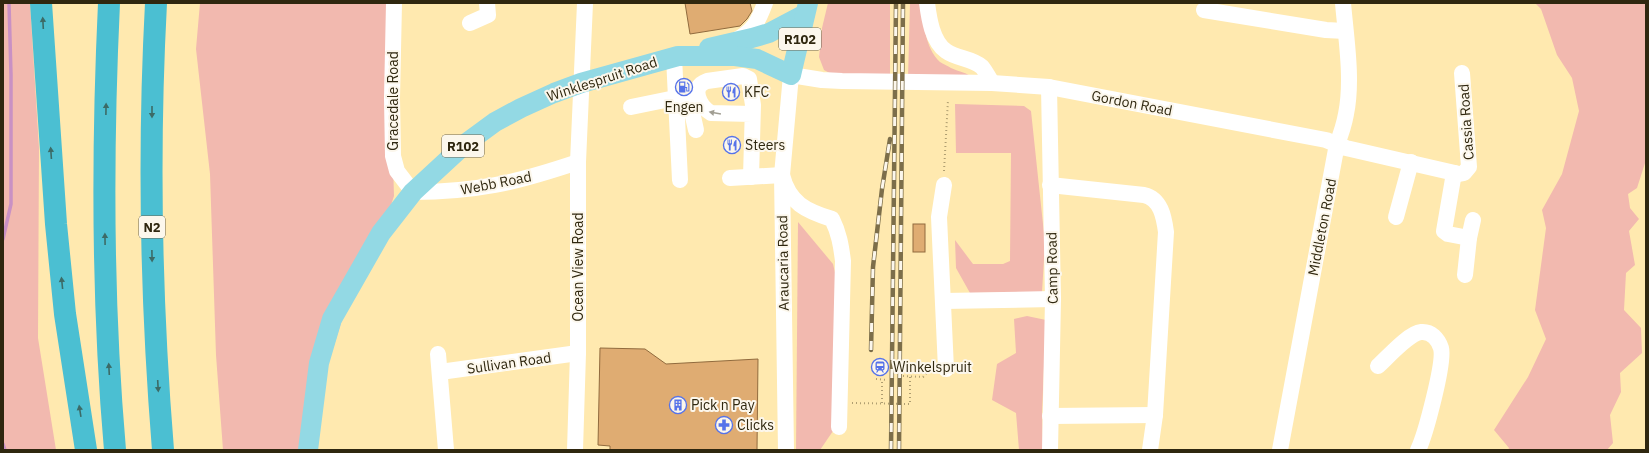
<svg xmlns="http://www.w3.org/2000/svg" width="1649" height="453" font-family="'IBM Plex Sans',sans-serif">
<rect width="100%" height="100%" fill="#ffe9af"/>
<g fill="#f2b9af">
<path d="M3,3H30L39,148L38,338L56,450H3Z"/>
<path d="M200,3H388L394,196L388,214L366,244L301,450H223L216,355L210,174L196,49Z"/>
<path d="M828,3H890V78L835,76L824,70L819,57L822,28Z"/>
<path d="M910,3H923C923,22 925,48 940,62C943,64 948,66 951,68C959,72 968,72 973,79H908Z"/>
<path d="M1535,3H1646V160L1637,188L1628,194L1630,208L1639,219L1629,231L1635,265L1626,273L1624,310L1641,328L1642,353L1620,373L1621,392L1610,415L1613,443L1607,450H1508L1509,448L1494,430L1528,377L1546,339L1535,310L1546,228L1542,210L1562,174L1579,111L1572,78L1557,55L1541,9Z"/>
<path d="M955,104L1024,106L1031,111L1045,243L1042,292L970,293L956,268L955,240L973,264H1003L1010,261L1011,153H956Z"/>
<path d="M798,222L833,264L838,285L833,431L820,450H796Z"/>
<path d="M1027,316L1046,320L1042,413L1043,450H1019L1016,413L992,400L997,364L1016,353L1014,319Z"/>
</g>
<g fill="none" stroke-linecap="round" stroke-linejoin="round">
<g stroke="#c991c4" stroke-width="3.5">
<path d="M3,239L11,204V75L9,3"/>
<path d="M3,444L5,450"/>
</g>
</g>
<g fill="#dfac72" stroke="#916b3e">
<path d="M685,3H750L752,11L747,19L740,26L690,34Z"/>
<rect x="913" y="224" width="12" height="28"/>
<path d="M600,348L645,349L666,364L758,359L757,450H610V446L598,445Z"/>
</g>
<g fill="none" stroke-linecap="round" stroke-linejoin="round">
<g stroke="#af9e71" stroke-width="2" stroke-dasharray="1 3" stroke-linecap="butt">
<path d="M944,171L948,100"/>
<path d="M903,376L923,377L932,367"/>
<path d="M876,379L887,380"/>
<path d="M852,403L910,404V377"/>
<path d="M882,403V380"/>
</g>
<g stroke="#fff" stroke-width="16">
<path d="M394,3L392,98L393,156L397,171L413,192C441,192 468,190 495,185C523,180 551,171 578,162"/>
<path d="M927,3C929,18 932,41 946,51C957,59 972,58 982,67C986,72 989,78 992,83"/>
<path d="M1204,10L1326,30L1345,31"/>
<path d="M470,23L488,15L487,3"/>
<path d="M736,40C754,30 758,22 765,3"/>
<path d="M674,57L680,180"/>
<path d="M1049,87L1053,299L1050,450"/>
<path d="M675,101L685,100L690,103L696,130"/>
<path d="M631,107L675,98"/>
<path d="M1454,173L1444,231L1448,234L1469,238"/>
<path d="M751,177L753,105L749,79L743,76L707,81C689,87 700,107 711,113L752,114"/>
<path d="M730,178L782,175C789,203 806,211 832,219C839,233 841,245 843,261L839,427"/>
<path d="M944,185L939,217L946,369"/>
<path d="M1050,185L1144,195C1161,199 1164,217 1166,232L1155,415L1150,450"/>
<path d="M1396,217L1411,162"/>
<path d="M1465,275L1469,238L1473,220"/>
<path d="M943,301L1053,299"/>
<path d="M438,354L446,450"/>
<path d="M1378,366C1387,358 1409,333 1421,332C1431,331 1438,339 1441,348C1445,362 1425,436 1418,450"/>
<path d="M440,372L578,353"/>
<path d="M1050,416L1155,415"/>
<path d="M575,450L578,353V162L585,3"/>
<path d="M786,450L782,175L791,75L822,80L842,81L992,83L1049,87L1326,140L1346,148L1459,174L1464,173L1469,167L1462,73"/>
<path d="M1280,450L1337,144C1341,134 1344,125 1346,114C1353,80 1346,38 1343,3"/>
</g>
<g stroke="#93d9e4" stroke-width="20">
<path d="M709,48L752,38L769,33L805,14"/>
<path d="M308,450L319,363L332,319L381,233L413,192L465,144L495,122L521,108L554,93L581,83L678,56H735L757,59L791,75L808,3"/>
</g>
<g stroke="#4bbfd2" stroke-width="22">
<path d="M41,3L56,224L65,314L86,450"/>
<path d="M109,3C102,152 102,302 115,450"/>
<path d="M156,3C148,152 151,302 163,450"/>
</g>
<g stroke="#7c6e4a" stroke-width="4.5">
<g id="rail">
<path d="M871,350L873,267L882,189L890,139"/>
<path d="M891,450L896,3"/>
<path d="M899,450L903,3"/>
</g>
</g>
<use href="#rail" stroke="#fcf7ec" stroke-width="3" stroke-dasharray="9" stroke-linecap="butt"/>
</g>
<defs><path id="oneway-solid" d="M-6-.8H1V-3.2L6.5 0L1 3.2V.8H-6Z"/></defs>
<g fill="#3c6b67">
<use href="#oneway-solid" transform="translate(43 23) rotate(-93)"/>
<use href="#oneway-solid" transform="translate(106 109) rotate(-89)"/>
<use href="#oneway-solid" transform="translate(152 112) rotate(90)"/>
<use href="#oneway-solid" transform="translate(51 153) rotate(-94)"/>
<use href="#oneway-solid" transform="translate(105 239) rotate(-91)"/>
<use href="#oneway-solid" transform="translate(152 256) rotate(89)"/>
<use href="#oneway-solid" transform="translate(62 283) rotate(-96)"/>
<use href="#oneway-solid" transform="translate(109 369) rotate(-93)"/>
<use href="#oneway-solid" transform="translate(158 386) rotate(87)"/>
<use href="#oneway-solid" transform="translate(80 411) rotate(-99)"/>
</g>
<use fill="#a19e93" href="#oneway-solid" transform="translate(715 113) rotate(-170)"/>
<defs>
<g id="fuel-ring" transform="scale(0.9)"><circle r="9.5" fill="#fcf7ec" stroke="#5673e9" stroke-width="1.5"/><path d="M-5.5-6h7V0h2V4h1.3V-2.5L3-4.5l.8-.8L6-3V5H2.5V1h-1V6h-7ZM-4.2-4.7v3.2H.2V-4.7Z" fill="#5673e9"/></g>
<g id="restaurant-ring" transform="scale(0.9)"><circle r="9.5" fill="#fcf7ec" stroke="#5673e9" stroke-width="1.5"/><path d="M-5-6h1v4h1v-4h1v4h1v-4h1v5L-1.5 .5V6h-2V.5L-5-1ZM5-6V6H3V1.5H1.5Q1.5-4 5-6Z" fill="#5673e9"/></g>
<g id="station-ring" transform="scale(0.9)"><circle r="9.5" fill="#fcf7ec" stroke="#5673e9" stroke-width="1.5"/><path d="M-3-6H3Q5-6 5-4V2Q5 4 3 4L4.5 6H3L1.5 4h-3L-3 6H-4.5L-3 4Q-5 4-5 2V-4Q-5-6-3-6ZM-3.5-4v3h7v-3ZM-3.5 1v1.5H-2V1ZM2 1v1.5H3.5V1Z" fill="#5673e9"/></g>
<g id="building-ring" transform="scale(0.9)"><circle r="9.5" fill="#fcf7ec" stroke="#5673e9" stroke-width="1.5"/><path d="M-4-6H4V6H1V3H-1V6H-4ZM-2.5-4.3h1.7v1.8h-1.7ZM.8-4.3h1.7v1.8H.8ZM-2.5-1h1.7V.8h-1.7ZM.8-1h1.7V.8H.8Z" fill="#5673e9"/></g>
<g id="pharmacy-ring" transform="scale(0.9)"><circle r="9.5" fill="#fcf7ec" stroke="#5673e9" stroke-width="1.5"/><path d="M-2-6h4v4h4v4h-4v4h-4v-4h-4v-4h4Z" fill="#5673e9"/></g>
</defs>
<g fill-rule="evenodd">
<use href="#fuel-ring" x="684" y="87"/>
<use href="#restaurant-ring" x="731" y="92"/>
<use href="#restaurant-ring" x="732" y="145"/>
<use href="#station-ring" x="880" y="367"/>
<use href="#building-ring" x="678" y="405"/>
<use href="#pharmacy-ring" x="724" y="425"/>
</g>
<g text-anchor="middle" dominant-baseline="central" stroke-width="4" stroke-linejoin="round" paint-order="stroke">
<g fill="#fcf7ec" stroke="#6c6551" stroke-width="1">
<rect x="779" y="28" width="42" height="22" rx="3"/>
<rect x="442" y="135" width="42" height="22" rx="3"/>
<rect x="139" y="216" width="26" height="22" rx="3"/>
</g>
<g font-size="13" font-weight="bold" fill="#2f270f">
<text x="800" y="39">R102</text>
<text x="463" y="146">R102</text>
<text x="152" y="227">N2</text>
</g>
<g font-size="14" fill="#2f270f" stroke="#fcf7ec">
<text transform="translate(602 79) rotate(-18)">Winklespruit Road</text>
<text transform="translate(393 101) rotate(-90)">Gracedale Road</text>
<text transform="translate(1132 103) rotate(11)">Gordon Road</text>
<text transform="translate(1466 122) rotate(-94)">Cassia Road</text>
<text transform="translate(496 183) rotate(-11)">Webb Road</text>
<text transform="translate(1322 227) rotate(-79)">Middleton Road</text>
<text transform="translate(783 263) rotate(-91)">Araucaria Road</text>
<text transform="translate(578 267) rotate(-90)">Ocean View Road</text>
<text transform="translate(1052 268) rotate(-91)">Camp Road</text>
<text transform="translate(509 363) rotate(-8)">Sullivan Road</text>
</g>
<g font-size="14" fill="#2f270f" stroke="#fcf7ec" text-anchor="start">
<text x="744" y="92">KFC</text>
<text x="684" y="107" text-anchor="middle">Engen</text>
<text x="745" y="145">Steers</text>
<text x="893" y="367">Winkelspruit</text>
<text x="691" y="405">Pick n Pay</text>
<text x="737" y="425">Clicks</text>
</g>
</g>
<rect width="1649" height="453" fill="none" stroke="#2f270f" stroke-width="8"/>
</svg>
